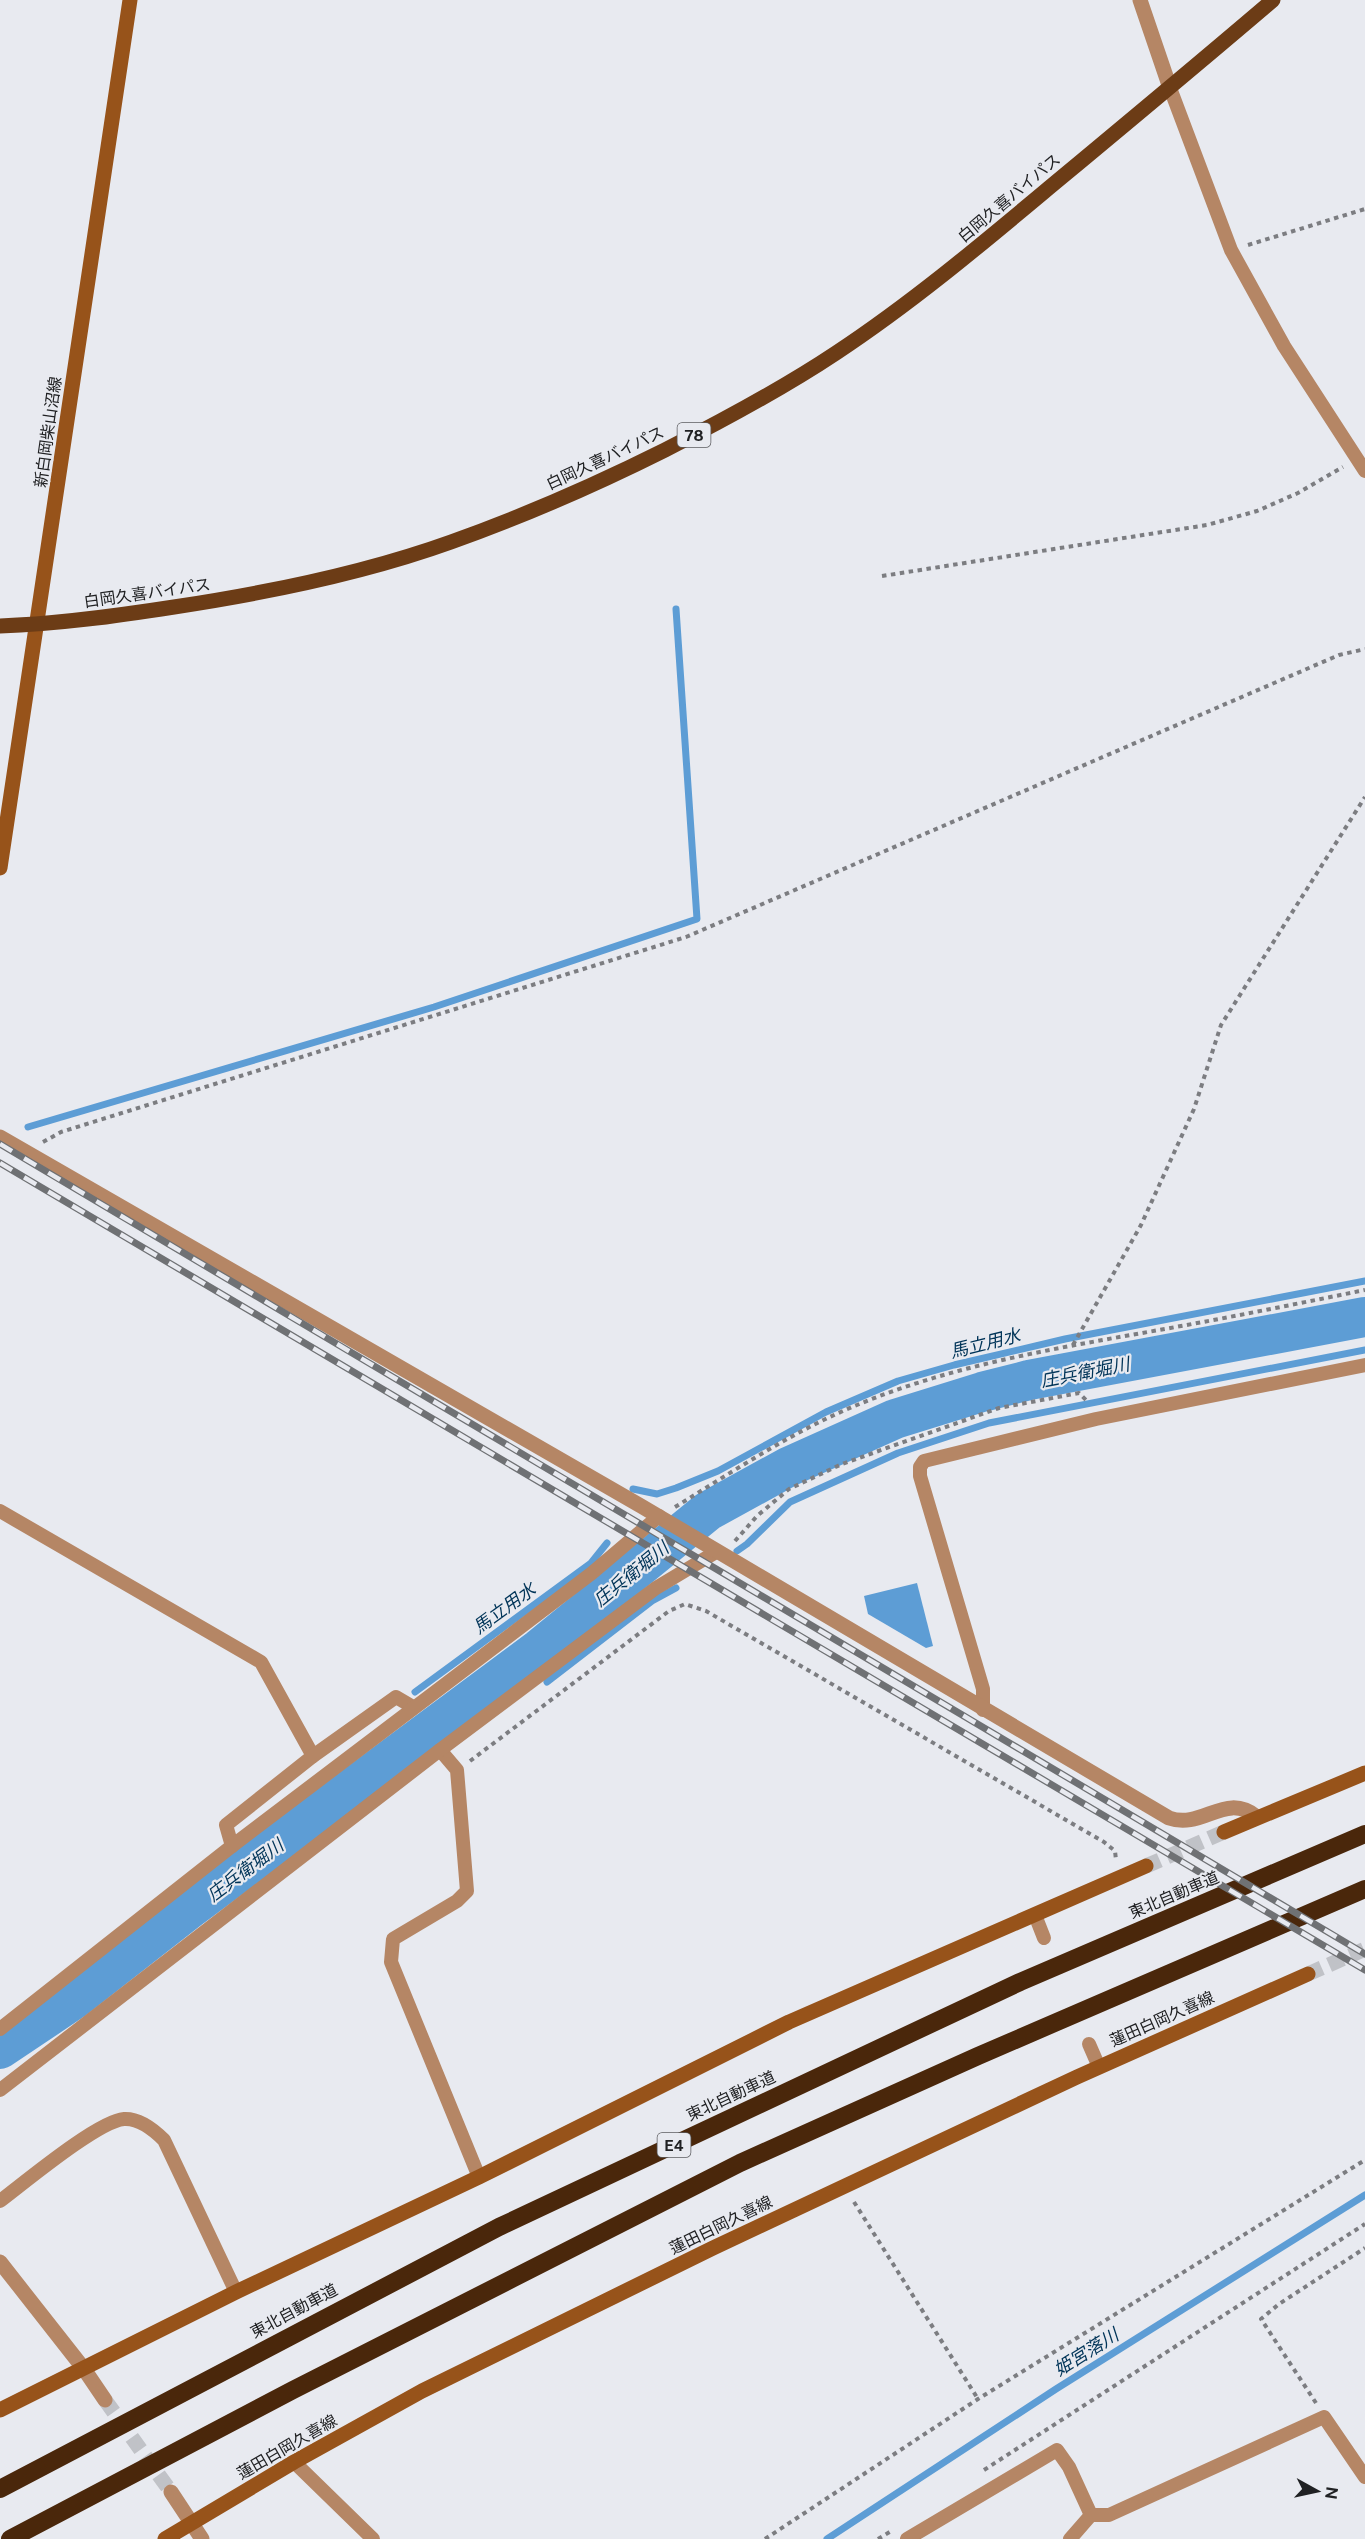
<svg xmlns="http://www.w3.org/2000/svg" width="1365" height="2539" font-family="'Public Sans','Noto Sans JP',sans-serif">
<rect width="100%" height="100%" fill="#e8eaf0"/>
<path fill="#5d9dd5" d="M917,1583L933,1646L926,1648L868,1614L864,1596Z"/>
<g fill="none" stroke-linecap="round" stroke-linejoin="round">
<g stroke="#5d9dd5" stroke-width="7">
<path d="M28,1127L434,1007L697,919L676,609"/>
<path d="M633,1489L657,1494L676,1488L718,1471L826,1412L898,1381L954,1365L1065,1339L1365,1281"/>
<path d="M737,1551L747,1544L790,1502L898,1453L989,1423L1365,1350"/>
<path d="M547,1682L652,1601L676,1588"/>
<path d="M415,1692L591,1563L607,1543"/>
<path d="M827,2539L1056,2389L1365,2195"/>
</g>
<path stroke="#5d9dd5" stroke-width="40" d="M0,2049L73,2000L188,1910L539,1649L708,1511L788,1467L895,1419L982,1392L1029,1380L1365,1317"/>
<g stroke="#c0c2c7" stroke-width="15" stroke-dasharray="15 8" stroke-linecap="butt">
<path d="M1146,1866L1224,1832"/>
<path d="M1308,1974L1365,1949"/>
<path d="M105,2400L171,2492"/>
</g>
<g stroke="#7c7d81" stroke-width="4" stroke-dasharray="4.5 4.5" stroke-linecap="butt">
<path d="M1248,245L1365,209"/>
<path d="M882,576L1207,525L1257,511L1298,493L1343,467"/>
<path d="M43,1142L61,1132L686,937L1339,655L1365,649"/>
<path d="M1073,1345L1141,1225L1194,1109L1221,1025L1365,797"/>
<path d="M675,1507C734,1471 793,1431 857,1405C948,1367 1046,1350 1142,1333C1217,1320 1291,1305 1365,1290"/>
<path d="M735,1541L757,1516L789,1489L842,1464L999,1408L1079,1393L1088,1402"/>
<path d="M470,1761L669,1611L685,1604L706,1611L1104,1842L1115,1851L1116,1860"/>
<path d="M854,2202L978,2399"/>
<path d="M1316,2403L1261,2319L1279,2304L1365,2248"/>
<path d="M984,2470L1365,2224"/>
<path d="M765,2539L978,2399L1365,2160"/>
<path d="M878,2539L893,2530"/>
</g>
<g stroke="#b58665" stroke-width="14">
<path d="M1170,88L1231,250L1284,346L1365,471"/>
<path d="M0,1511L261,1662L313,1756"/>
<path d="M983,1710V1689L920,1476V1467L924,1461L1096,1419L1365,1365"/>
<path d="M440,1750L457,1770L467,1891L457,1901L393,1939L391,1962L479,2177"/>
<path d="M232,1846L226,1825L313,1756L396,1697L413,1707"/>
<path d="M1035,1915L1044,1938"/>
<path d="M0,2029L232,1846L592,1573L659,1516"/>
<path d="M1089,2044L1099,2067"/>
<path d="M0,2090L440,1750L656,1588L716,1552"/>
<path d="M0,2201C24,2183 98,2121 124,2119C140,2118 154,2130 164,2140L236,2292"/>
<path d="M294,2462L373,2539"/>
<path d="M907,2539L1057,2450L1069,2467L1091,2515"/>
<path d="M1070,2539L1091,2515H1109L1324,2417L1365,2477"/>
</g>
<g stroke="#b58665" stroke-width="15">
<path d="M1140,0L1170,88"/>
<path d="M0,1137L641,1506L1169,1818C1203,1830 1225,1791 1257,1817"/>
<path d="M0,2262L84,2369L105,2400"/>
<path d="M171,2492L202,2539"/>
</g>
<g stroke="#97531a" stroke-width="15">
<path d="M0,868L130,0"/>
<path d="M1224,1832L1365,1773"/>
<path d="M0,2410L236,2292L479,2177L789,2022L1146,1866"/>
<path d="M165,2539L294,2462L422,2391L713,2248L1077,2077L1308,1974"/>
</g>
<path stroke="#6c3c16" stroke-width="15" d="M0,626C59,624 116,616 174,607C267,593 362,574 451,542C524,516 595,485 665,450C724,420 782,389 836,353C910,304 977,248 1044,192C1121,128 1197,65 1273,0"/>
<g stroke="#4a270b" stroke-width="18">
<path d="M0,2489L499,2227L1020,1982L1365,1834"/>
<path d="M10,2539L293,2390L740,2163L978,2056L1365,1889"/>
</g>
<g stroke="#6f7174" stroke-width="7">
<g id="rail">
<path d="M0,1144L1365,1954"/>
<path d="M0,1163L1365,1970"/>
</g>
</g>
<use href="#rail" stroke="#e8eaf0" stroke-width="4.5" stroke-dasharray="14" stroke-linecap="butt"/>
</g>
<g text-anchor="middle" dominant-baseline="central" stroke-width="4.5" stroke-linejoin="round" paint-order="stroke">
<g fill="#e8eaf0" stroke="#5c5d60" stroke-width="1.5">
<rect x="677.5" y="423" width="33" height="24" rx="4.5"/>
<rect x="657.5" y="2133" width="33" height="24" rx="4.5"/>
</g>
<g font-size="15" font-weight="bold" fill="#202123">
<text x="694" y="435">78</text>
<text x="674" y="2145">E4</text>
</g>
<g font-size="16" fill="#202123" stroke="#e8eaf0">
<text transform="translate(1009 198) rotate(-40)">白岡久喜バイパス</text>
<text transform="translate(48 432) rotate(-82)">新白岡柴山沼線</text>
<text transform="translate(605 458) rotate(-25)">白岡久喜バイパス</text>
<text transform="translate(147 593) rotate(-8)">白岡久喜バイパス</text>
<text transform="translate(1174 1895) rotate(-23)">東北自動車道</text>
<text transform="translate(1162 2019) rotate(-24)">蓮田白岡久喜線</text>
<text transform="translate(731 2096) rotate(-25)">東北自動車道</text>
<text transform="translate(721 2225) rotate(-26)">蓮田白岡久喜線</text>
<text transform="translate(294 2311) rotate(-28)">東北自動車道</text>
<text transform="translate(287 2447) rotate(-30)">蓮田白岡久喜線</text>
</g>
<g font-size="18" font-style="italic" fill="#003458" stroke="#e8eaf0">
<text transform="translate(985 1343) rotate(-14)">馬立用水</text>
<text transform="translate(1085 1372) rotate(-11)">庄兵衛堀川</text>
<text transform="translate(631 1574) rotate(-39)">庄兵衛堀川</text>
<text transform="translate(504 1608) rotate(-36)">馬立用水</text>
<text transform="translate(245 1870) rotate(-37)">庄兵衛堀川</text>
<text transform="translate(1086 2352) rotate(-32)">姫宮落川</text>
</g>
</g>
<g transform="translate(1317 2491) rotate(98)" stroke="#e8eaf0" stroke-width="4.5" paint-order="stroke">
<path d="M0-4.5L10 22L0 15L-10 22Z" fill="#202123"/>
<text y="-9" font-size="16" font-weight="bold" text-anchor="middle" fill="#202123">N</text>
</g>
</svg>
